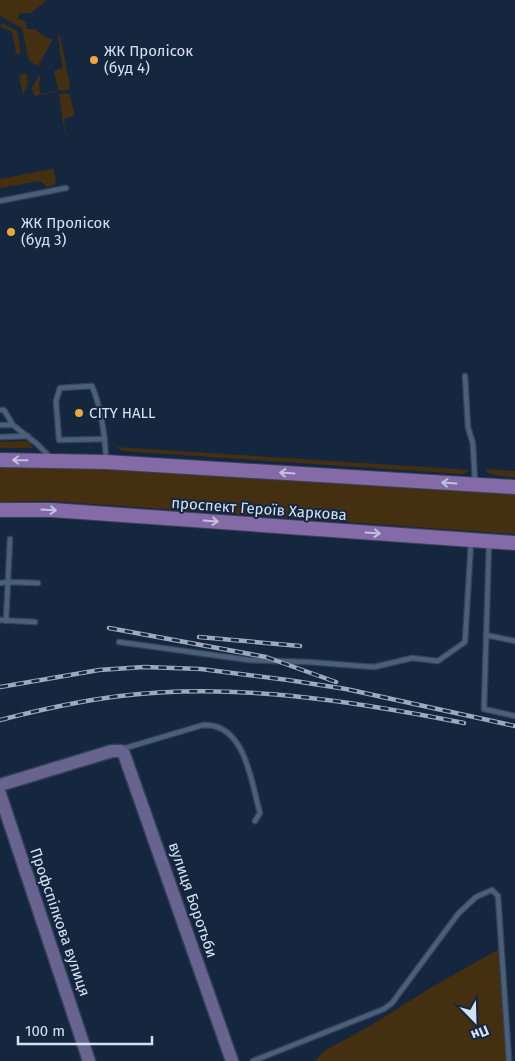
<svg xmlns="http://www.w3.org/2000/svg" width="515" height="1061" font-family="'Fira Sans',sans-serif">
<rect width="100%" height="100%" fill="#15273f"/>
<g fill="#443011">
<path d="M0,0H47L31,13H20L17,18L25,21L27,29H34L49,39H53L38,66L29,61L22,28L0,16Z"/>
<path d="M2,23L17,31L21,53L13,55L16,52L12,32L0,26Z"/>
<path d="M60,35L70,87L68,90L61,91L58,89L54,71L63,68L59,49L60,48L58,37Z"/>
<path d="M26,73L28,83L23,95L19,76Z"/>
<path d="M39,75L40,76L39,85L40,94L54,91L55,92L34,96L32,88Z"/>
<path d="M68,93L70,94L74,113L73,116L64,119L66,141L59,94Z"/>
<path d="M52,169L54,170L56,182L54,185L47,187L40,181L0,188V179Z"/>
<path d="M29,441L33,448H0V442Z"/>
<path d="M116,447L470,470L463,474L122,451Z"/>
<path d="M0,466L135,469L515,494V534L50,501L0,502Z"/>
<path d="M485,469L515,471V477C505,476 491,478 485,469Z"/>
<path d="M501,948L509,1061H315L324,1051L368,1027L432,987Z"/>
</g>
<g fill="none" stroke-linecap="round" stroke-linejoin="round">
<g stroke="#344156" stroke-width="7">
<g id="lane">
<path d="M0,201L66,188"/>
<path d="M465,376L468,427L473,444L475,483"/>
<path d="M0,410H4L13,425"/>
<path d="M0,425H13L37,444L51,458"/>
<path d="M0,437L28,436"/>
<path d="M105,439L59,440L56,401L60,388L92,386C102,410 105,435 106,461"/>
<path d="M489,543L484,709L515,716"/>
<path d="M0,583L8,582L38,583"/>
<path d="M0,620L35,622"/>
<path d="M6,621L10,539"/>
<path d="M486,635L515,641"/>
<path d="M119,642L249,660L308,662L374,667L412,658L438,661L465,642L471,542"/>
<path d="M122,749L203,725C206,725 211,725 214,726C247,734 252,786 260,813L255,821"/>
<path d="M253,1061L384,1009L392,1003L458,914L476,897L492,890L498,896L509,1061"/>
</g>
</g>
<g stroke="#344156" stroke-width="15">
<g id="secondary">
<path d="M0,785L112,751H121L124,754L232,1061"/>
<path d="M0,794L89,1061"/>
</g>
</g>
<g stroke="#344156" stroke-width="16">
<g id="primary">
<path d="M0,460L106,462L515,487"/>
<path d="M0,510H52L515,543"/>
</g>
</g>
<use href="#lane" stroke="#4a5f79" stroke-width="4.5"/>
<use href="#secondary" stroke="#676490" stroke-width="12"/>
<use href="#primary" stroke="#846aa6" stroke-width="14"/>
<g stroke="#9caabc" stroke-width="4.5">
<g id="rail">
<path d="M109,628L266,657L336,682"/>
<path d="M199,637L300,646"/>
<path d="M0,687L99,670L144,667L201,669L288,680L346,689L515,726"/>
<path d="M0,720C39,710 79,701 120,696C233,682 352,701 464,723"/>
</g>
</g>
<use href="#rail" stroke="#15273f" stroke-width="2.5" stroke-dasharray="8" stroke-linecap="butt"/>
</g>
<defs><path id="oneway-shaft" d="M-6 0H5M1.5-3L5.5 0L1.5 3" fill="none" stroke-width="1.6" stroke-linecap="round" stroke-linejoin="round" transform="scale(1.25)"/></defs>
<g stroke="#c1c3de">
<use href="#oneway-shaft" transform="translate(20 460) rotate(-179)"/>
<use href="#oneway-shaft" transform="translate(287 473) rotate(-176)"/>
<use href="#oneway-shaft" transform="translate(449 483) rotate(-176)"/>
<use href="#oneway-shaft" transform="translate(49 510) rotate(3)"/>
<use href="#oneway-shaft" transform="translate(211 521) rotate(4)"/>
<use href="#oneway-shaft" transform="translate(373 533) rotate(4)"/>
</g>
<g fill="#eda83b" stroke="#15273f" stroke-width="2">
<circle cx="94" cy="60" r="5"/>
<circle cx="11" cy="232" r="5"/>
<circle cx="79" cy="413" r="5"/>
</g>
<g text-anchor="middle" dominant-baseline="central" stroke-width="4" stroke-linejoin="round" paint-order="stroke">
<g font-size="15" fill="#d5e1f0" stroke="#15273f" text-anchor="start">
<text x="104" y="51">ЖК Пролісок<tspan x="104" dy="17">(буд 4)</tspan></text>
<text x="21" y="223">ЖК Пролісок<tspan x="21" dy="17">(буд 3)</tspan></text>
<text x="89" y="413">CITY HALL</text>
</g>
<g font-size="15" fill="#d5e1f0" stroke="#15273f">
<text transform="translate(259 509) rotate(4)">проспект Героїв Харкова</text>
<text transform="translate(193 900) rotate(71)">вулиця Боротьби</text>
<text transform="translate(60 922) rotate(71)">Профспілкова вулиця</text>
</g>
</g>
<g transform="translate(475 1021) rotate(157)" stroke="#15273f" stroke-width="4" paint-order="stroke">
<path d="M0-4L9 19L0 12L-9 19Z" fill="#d5e1f0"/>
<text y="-8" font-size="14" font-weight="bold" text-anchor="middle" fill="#d5e1f0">Пн</text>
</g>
<path d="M18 1036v8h134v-8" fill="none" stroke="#d5e1f0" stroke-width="2.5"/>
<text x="25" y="1036" font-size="15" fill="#d5e1f0" stroke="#15273f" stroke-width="4" paint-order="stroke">100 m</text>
</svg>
